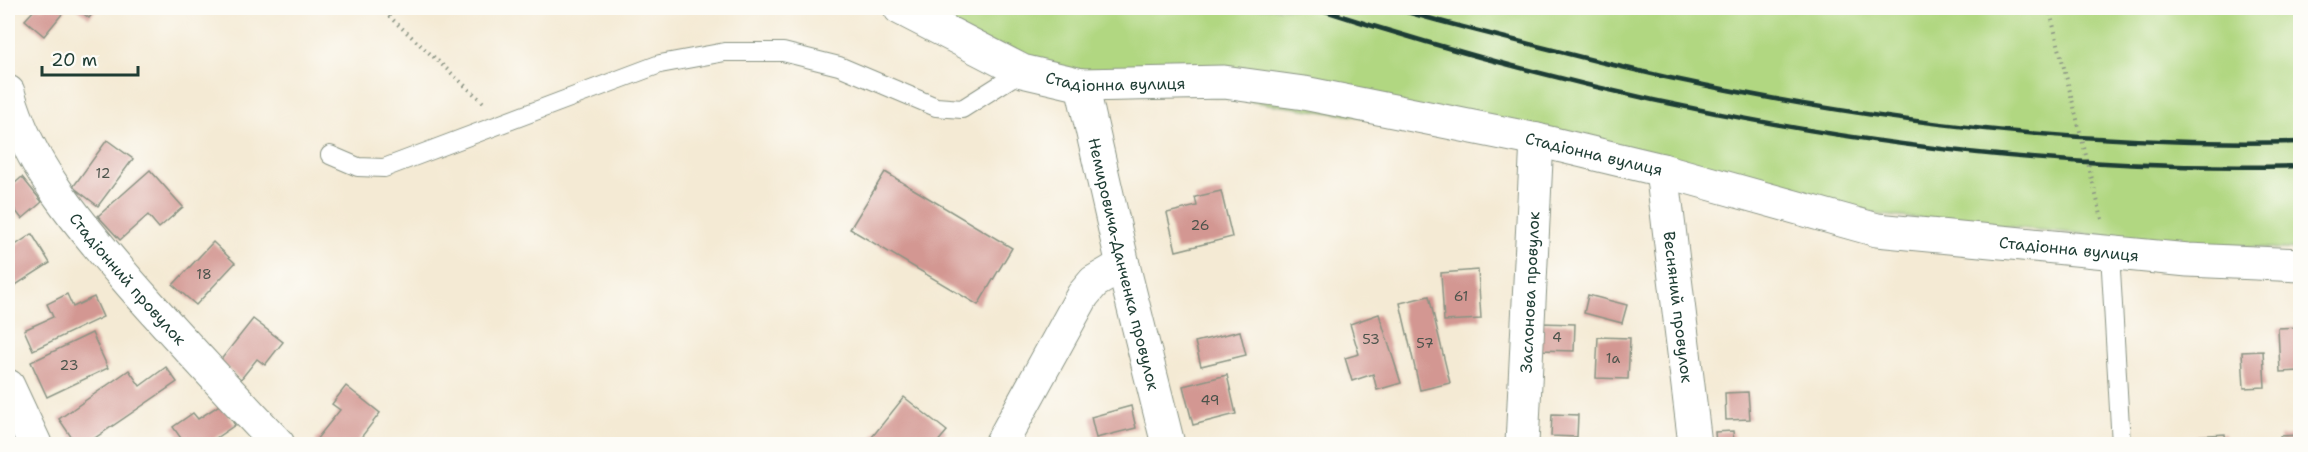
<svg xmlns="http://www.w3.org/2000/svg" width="2308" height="452" font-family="'Shantell Sans',sans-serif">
<rect width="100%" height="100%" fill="#fdfcf7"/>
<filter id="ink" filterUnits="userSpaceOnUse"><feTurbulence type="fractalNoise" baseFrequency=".0167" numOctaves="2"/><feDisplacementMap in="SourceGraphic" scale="12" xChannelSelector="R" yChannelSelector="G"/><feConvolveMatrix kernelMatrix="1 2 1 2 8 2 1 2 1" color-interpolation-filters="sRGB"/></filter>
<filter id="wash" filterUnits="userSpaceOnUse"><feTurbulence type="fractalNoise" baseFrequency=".008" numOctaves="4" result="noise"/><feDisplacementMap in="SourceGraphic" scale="24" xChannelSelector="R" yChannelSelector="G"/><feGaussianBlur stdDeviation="1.35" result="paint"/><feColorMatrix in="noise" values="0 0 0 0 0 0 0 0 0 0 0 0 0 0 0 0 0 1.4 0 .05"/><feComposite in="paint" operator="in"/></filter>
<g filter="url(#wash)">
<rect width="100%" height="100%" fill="#f4ead4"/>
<path fill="#b1d781" stroke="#688a5a" stroke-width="1.5" d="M921,8H2300V250L2189,244L1880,215L1665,159L1032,71Z"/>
<g id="blocks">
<g fill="#d39792">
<path d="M36,8H67L44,36L25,20Z"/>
<path d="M76,8H97L89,18Z"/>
<path d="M107,140L133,159L98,206L73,187Z"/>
<path d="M150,170L183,207L159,228L148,215L120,240L98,216Z"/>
<path d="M885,172L1012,248L978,305L850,229Z"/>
<path d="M22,177L42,202L22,219L8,201V189Z"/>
<path d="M1221,191L1232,237L1176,251L1167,213L1197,206L1195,197Z"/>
<path d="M32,234L50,263L8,290V250Z"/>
<path d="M213,242L235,263L196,305L173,285Z"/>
<path d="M1478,270L1481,319L1444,321L1441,273Z"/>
<path d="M67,294L73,307L94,297L103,317L33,350L24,330L53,317L47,304Z"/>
<path d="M1588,295L1627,305L1622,323L1584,313Z"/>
<path d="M1429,296L1450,383L1420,390L1400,303Z"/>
<path d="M1379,314L1401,383L1377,390L1373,374L1352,381L1345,358L1359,354L1350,324Z"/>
<path d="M253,319L283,342L265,365L257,359L241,379L219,362Z"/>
<path d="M1540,323L1575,324L1574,351L1539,350Z"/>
<path d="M2300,327V371L2280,372L2278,328Z"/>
<path d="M1240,331L1246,355L1201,366L1195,342Z"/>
<path d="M92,333L108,368L47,397L31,362Z"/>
<path d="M1598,337L1630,338L1628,379L1596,378Z"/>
<path d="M2263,351L2265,387L2244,388L2242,352Z"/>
<path d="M166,367L177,382L86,444H76L59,419L129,370L140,386Z"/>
<path d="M1227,375L1236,414L1193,425L1183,386Z"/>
<path d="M346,386L380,413L356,444H320L315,441L340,410L332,404Z"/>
<path d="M1748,392L1750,419L1726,420L1725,393Z"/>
<path d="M904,397L947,431L936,444H871L868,442Z"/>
<path d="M221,404L235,425L207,444H185L173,427L193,413L198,419Z"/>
<path d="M1131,406L1136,428L1096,438L1091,417Z"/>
<path d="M1552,414L1578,415L1577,437L1551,436Z"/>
<path d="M1733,431L1734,444H1716L1715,432Z"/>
<path d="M2225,434L2226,444H2195V436Z"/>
<path d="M2300,435V444H2281L2280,436Z"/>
</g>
</g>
</g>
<g filter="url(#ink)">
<use href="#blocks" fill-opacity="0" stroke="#8a9484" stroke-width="1.5"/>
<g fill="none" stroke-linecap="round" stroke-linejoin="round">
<g stroke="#8a9484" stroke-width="20">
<g id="lane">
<path d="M330,155L358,167L384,168L660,64L725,52H783L839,66L936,107L962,109L1022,71"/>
<path d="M2110,253L2121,444"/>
</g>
</g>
<g stroke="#8a9484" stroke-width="35">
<g id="street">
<path id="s1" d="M900,8L1022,71L1082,85L1224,82L1304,93L1537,140L1662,170L1877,230L2188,260L2300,265"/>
<path id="s2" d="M1082,85L1123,265L1168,444"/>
<path id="s3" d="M8,92C28,166 81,226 130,283C178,338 228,391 278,444"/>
<path id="s4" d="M1662,170L1695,444"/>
<path d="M8,386L35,444"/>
<path d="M1001,444L1083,295L1094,282L1123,265"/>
<path id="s5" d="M1522,444L1537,140"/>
</g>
</g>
<g stroke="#8a9484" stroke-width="4" stroke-dasharray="1.5 4.5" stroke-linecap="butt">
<path d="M380,8L485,104"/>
<path d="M2049,8L2102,219"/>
</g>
<use href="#lane" stroke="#fff" stroke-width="18"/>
<use href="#street" stroke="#fff" stroke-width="33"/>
<g stroke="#1f3d34" stroke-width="4.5">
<path d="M1316,8C1634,111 1966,175 2300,166"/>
<path d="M1394,8C1442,23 1492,34 1541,47C1789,112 2044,148 2300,142"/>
</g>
</g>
</g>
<g text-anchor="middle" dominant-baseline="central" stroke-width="4.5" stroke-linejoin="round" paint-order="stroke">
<g font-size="14" fill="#4c544c">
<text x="103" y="173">12</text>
<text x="1200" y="225">26</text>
<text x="204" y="274">18</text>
<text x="1461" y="296">61</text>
<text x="1557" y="337">4</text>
<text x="1371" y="339">53</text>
<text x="1425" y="343">57</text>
<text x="1613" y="358">1а</text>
<text x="69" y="365">23</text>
<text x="1210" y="400">49</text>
</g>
<g font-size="16" fill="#1f3d34" stroke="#fdfcf7">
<text stroke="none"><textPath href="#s1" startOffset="232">Стадіонна вулиця</textPath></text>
<text stroke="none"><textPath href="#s1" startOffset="718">Стадіонна вулиця</textPath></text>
<text stroke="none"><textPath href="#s1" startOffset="1204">Стадіонна вулиця</textPath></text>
<text stroke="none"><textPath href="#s2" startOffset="184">Немировича-Данченка провулок</textPath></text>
<text stroke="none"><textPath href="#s3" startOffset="224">Стадіонний провулок</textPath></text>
<text stroke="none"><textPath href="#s5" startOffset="152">Заслонова провулок</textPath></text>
<text stroke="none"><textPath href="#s4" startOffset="138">Весняний провулок</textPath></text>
</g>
</g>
<rect width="2308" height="452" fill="none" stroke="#fdfcf7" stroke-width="30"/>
<path d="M42 66v9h96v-9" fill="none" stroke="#1f3d34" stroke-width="3"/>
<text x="51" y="66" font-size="18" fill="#1f3d34" stroke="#fdfcf7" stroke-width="4.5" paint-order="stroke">20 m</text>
</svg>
